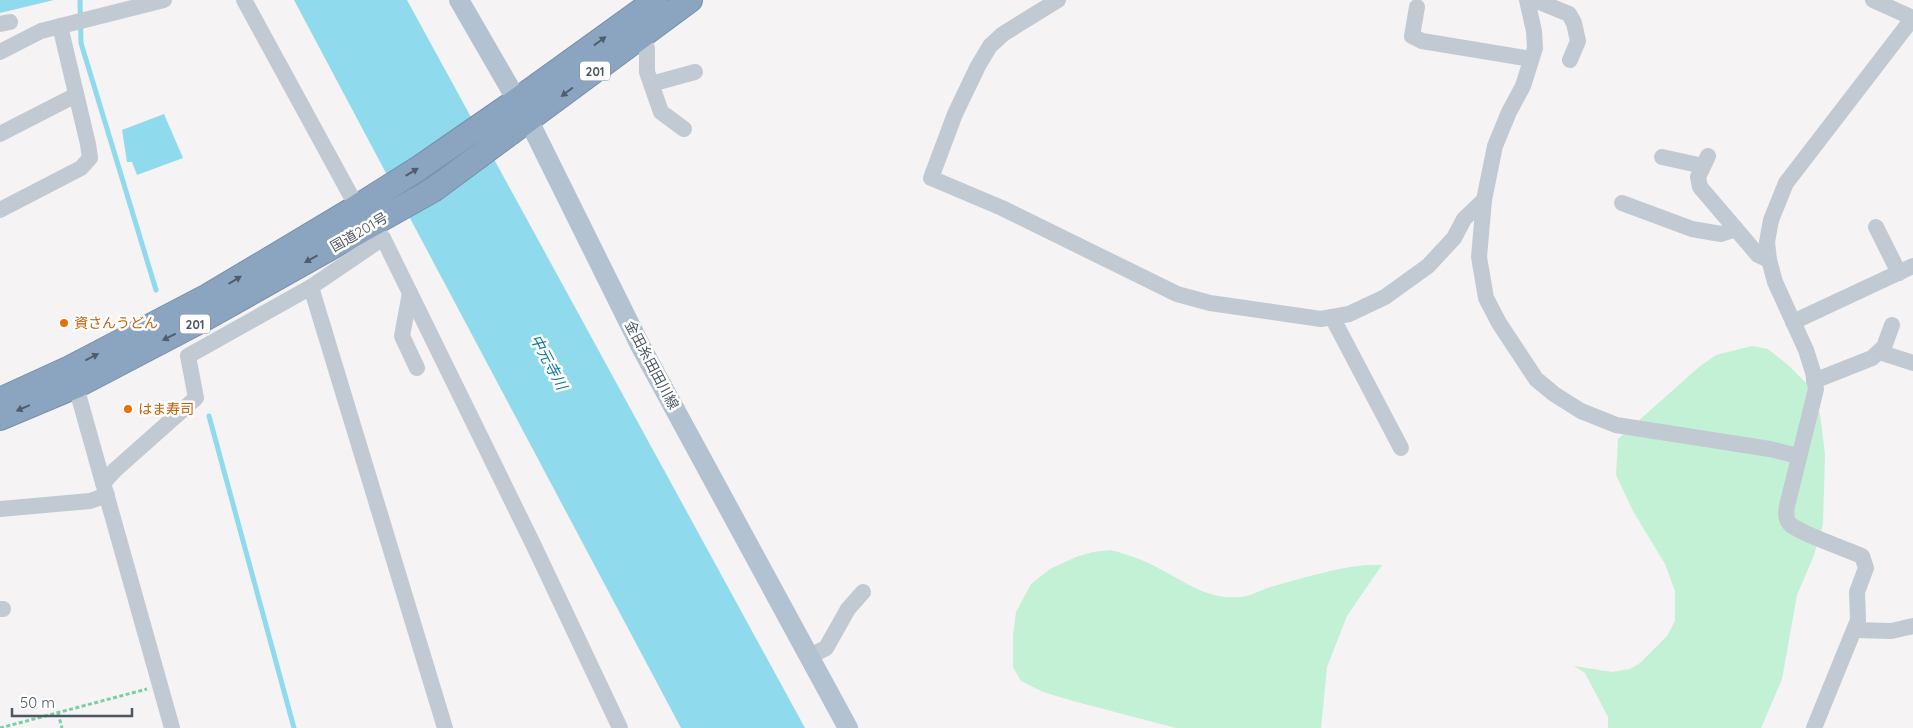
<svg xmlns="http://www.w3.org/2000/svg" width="1913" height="728" font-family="Quicksand,'Noto Sans JP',sans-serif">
<rect width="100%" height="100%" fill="#f5f3f3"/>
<g fill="#c3f1d5">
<path d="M1752,346L1768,349L1788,365L1807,384L1820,414L1825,454L1823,524L1814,555L1797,595L1782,679L1761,728H1608V717L1585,673L1574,666L1612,672L1630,669L1640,663L1667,636L1675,621V591L1665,564L1633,511L1616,475L1618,439L1699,367L1716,355Z"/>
<path d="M1110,550C1127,554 1144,560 1160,569C1188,583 1207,600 1241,597C1251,596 1261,590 1270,587C1300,579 1352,562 1382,565L1347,616L1327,667L1321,728H1176L1073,701L1043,692L1021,681L1013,667V636L1016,612L1031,584L1050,569L1076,557L1093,552Z"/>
</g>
<g fill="#90daee">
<path d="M0,0H54L0,13Z"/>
<path d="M294,0H407L805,728H681Z"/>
<path d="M164,114L183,158L137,175L132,162H127L122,130Z"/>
</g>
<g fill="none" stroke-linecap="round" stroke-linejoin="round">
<g stroke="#90daee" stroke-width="5">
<path d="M80,0L81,43L156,290"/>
<path d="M209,416L294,728"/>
</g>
<g stroke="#7690ad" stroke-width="26">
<g id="highway">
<path d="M0,400L70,368L208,296L357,207L419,168L516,101L656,0"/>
<path d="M0,418L76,386L204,319L433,190L690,0"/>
</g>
</g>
<g stroke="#7ad0a6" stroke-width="3" stroke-dasharray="4 2.5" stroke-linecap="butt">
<path d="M58,713L62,728"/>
<path d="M0,728L147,689"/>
</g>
<g stroke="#c1cad2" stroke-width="16">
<path d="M244,0L357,207L369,226L383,238L534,546L620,728"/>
<path d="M1058,0L1003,34L990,46L978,66L955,114L931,178L1002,208L1177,294L1210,303L1321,319L1349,314L1385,297L1428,266L1454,238L1464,219L1484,200"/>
<path d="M1527,0L1534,31L1535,48L1523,86L1509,112L1495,146L1484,200L1479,257L1486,298L1499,323L1536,379L1554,394L1581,411L1616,425L1770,449L1798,456"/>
<path d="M1535,0L1569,14L1574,23L1578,41L1570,60"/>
<path d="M1873,0L1913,18"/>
<path d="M1417,7L1412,36L1422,41L1531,59"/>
<path d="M0,24L10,22"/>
<path d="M639,38L647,48V72L661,112L684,129"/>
<path d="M0,52L41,31L164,0"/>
<path d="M651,84L695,72"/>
<path d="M0,134L76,95"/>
<path d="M1708,156L1698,177L1700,187L1758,255L1769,260"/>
<path d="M1662,157L1703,166"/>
<path d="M1622,203L1692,229L1721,234L1736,229"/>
<path d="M0,210L81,168L90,158L88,144L60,26"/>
<path d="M1876,227L1899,273"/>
<path d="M311,287L445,728"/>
<path d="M410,293L402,336L417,368"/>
<path d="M1332,317L1401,448"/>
<path d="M1793,322L1913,266"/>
<path d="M1879,352L1913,363"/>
<path d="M73,376L172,728"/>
<path d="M1814,381L1872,358L1884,347L1892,325"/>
<path d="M103,483L115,470L196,398L188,356L311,287L383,238"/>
<path d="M0,509L90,501L107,495"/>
<path d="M0,609H3"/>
<path d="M1855,630L1891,631L1913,626"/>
<path d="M810,656L826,648L848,609L863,592"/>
<path d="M1814,728L1858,620L1857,592L1866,568L1862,556C1848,550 1799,533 1790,524C1785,519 1786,512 1787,506L1816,389L1813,372L1806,350L1775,282L1769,260L1767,242L1771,220L1786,183L1913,18"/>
</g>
<path stroke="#b3c2d1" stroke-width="20" d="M459,0L529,121L641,347L848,728"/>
<use href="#highway" stroke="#8ba5c1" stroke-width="24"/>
</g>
<defs><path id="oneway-solid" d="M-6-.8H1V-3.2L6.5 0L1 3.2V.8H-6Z" transform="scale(1.25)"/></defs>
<g fill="#505e6b">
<use href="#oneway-solid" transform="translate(600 41) rotate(-36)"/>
<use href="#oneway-solid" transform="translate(567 92) rotate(143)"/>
<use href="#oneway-solid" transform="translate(412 172) rotate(-31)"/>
<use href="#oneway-solid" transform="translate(311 259) rotate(151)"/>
<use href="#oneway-solid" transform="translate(235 280) rotate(-31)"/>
<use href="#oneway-solid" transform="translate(169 337) rotate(153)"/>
<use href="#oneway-solid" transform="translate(92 357) rotate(-27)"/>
<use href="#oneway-solid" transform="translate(23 408) rotate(157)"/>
</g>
<g fill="#e8710a" stroke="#fff" stroke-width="2">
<circle cx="64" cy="323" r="5"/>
<circle cx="128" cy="409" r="5"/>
</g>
<g text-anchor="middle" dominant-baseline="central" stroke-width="5" stroke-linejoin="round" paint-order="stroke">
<g fill="#fff" stroke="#808990" stroke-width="1">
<rect x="580" y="61.5" width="30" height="19" rx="4"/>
<rect x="180" y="314.5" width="30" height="19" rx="4"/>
</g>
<g font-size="12" font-weight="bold" fill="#4a5661">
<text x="595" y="71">201</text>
<text x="195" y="324">201</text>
</g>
<g font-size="14" fill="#4a5661" stroke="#fff">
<text transform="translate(359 232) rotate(-30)">国道201号</text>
<text transform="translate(652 365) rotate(62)">金田糸田田川線</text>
</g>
<g font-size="14" fill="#c56008" stroke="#fff" text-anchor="start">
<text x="74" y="323">資さんうどん</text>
<text x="138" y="409">はま寿司</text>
</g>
<g font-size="15" font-style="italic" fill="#0c7c9b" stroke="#fff">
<text transform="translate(549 362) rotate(62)">中元寺川</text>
</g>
</g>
<path d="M12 708v8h120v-8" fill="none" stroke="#4a5661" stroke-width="2.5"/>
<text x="20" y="708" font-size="15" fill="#4a5661" stroke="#ffffff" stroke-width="4" paint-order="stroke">50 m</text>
</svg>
